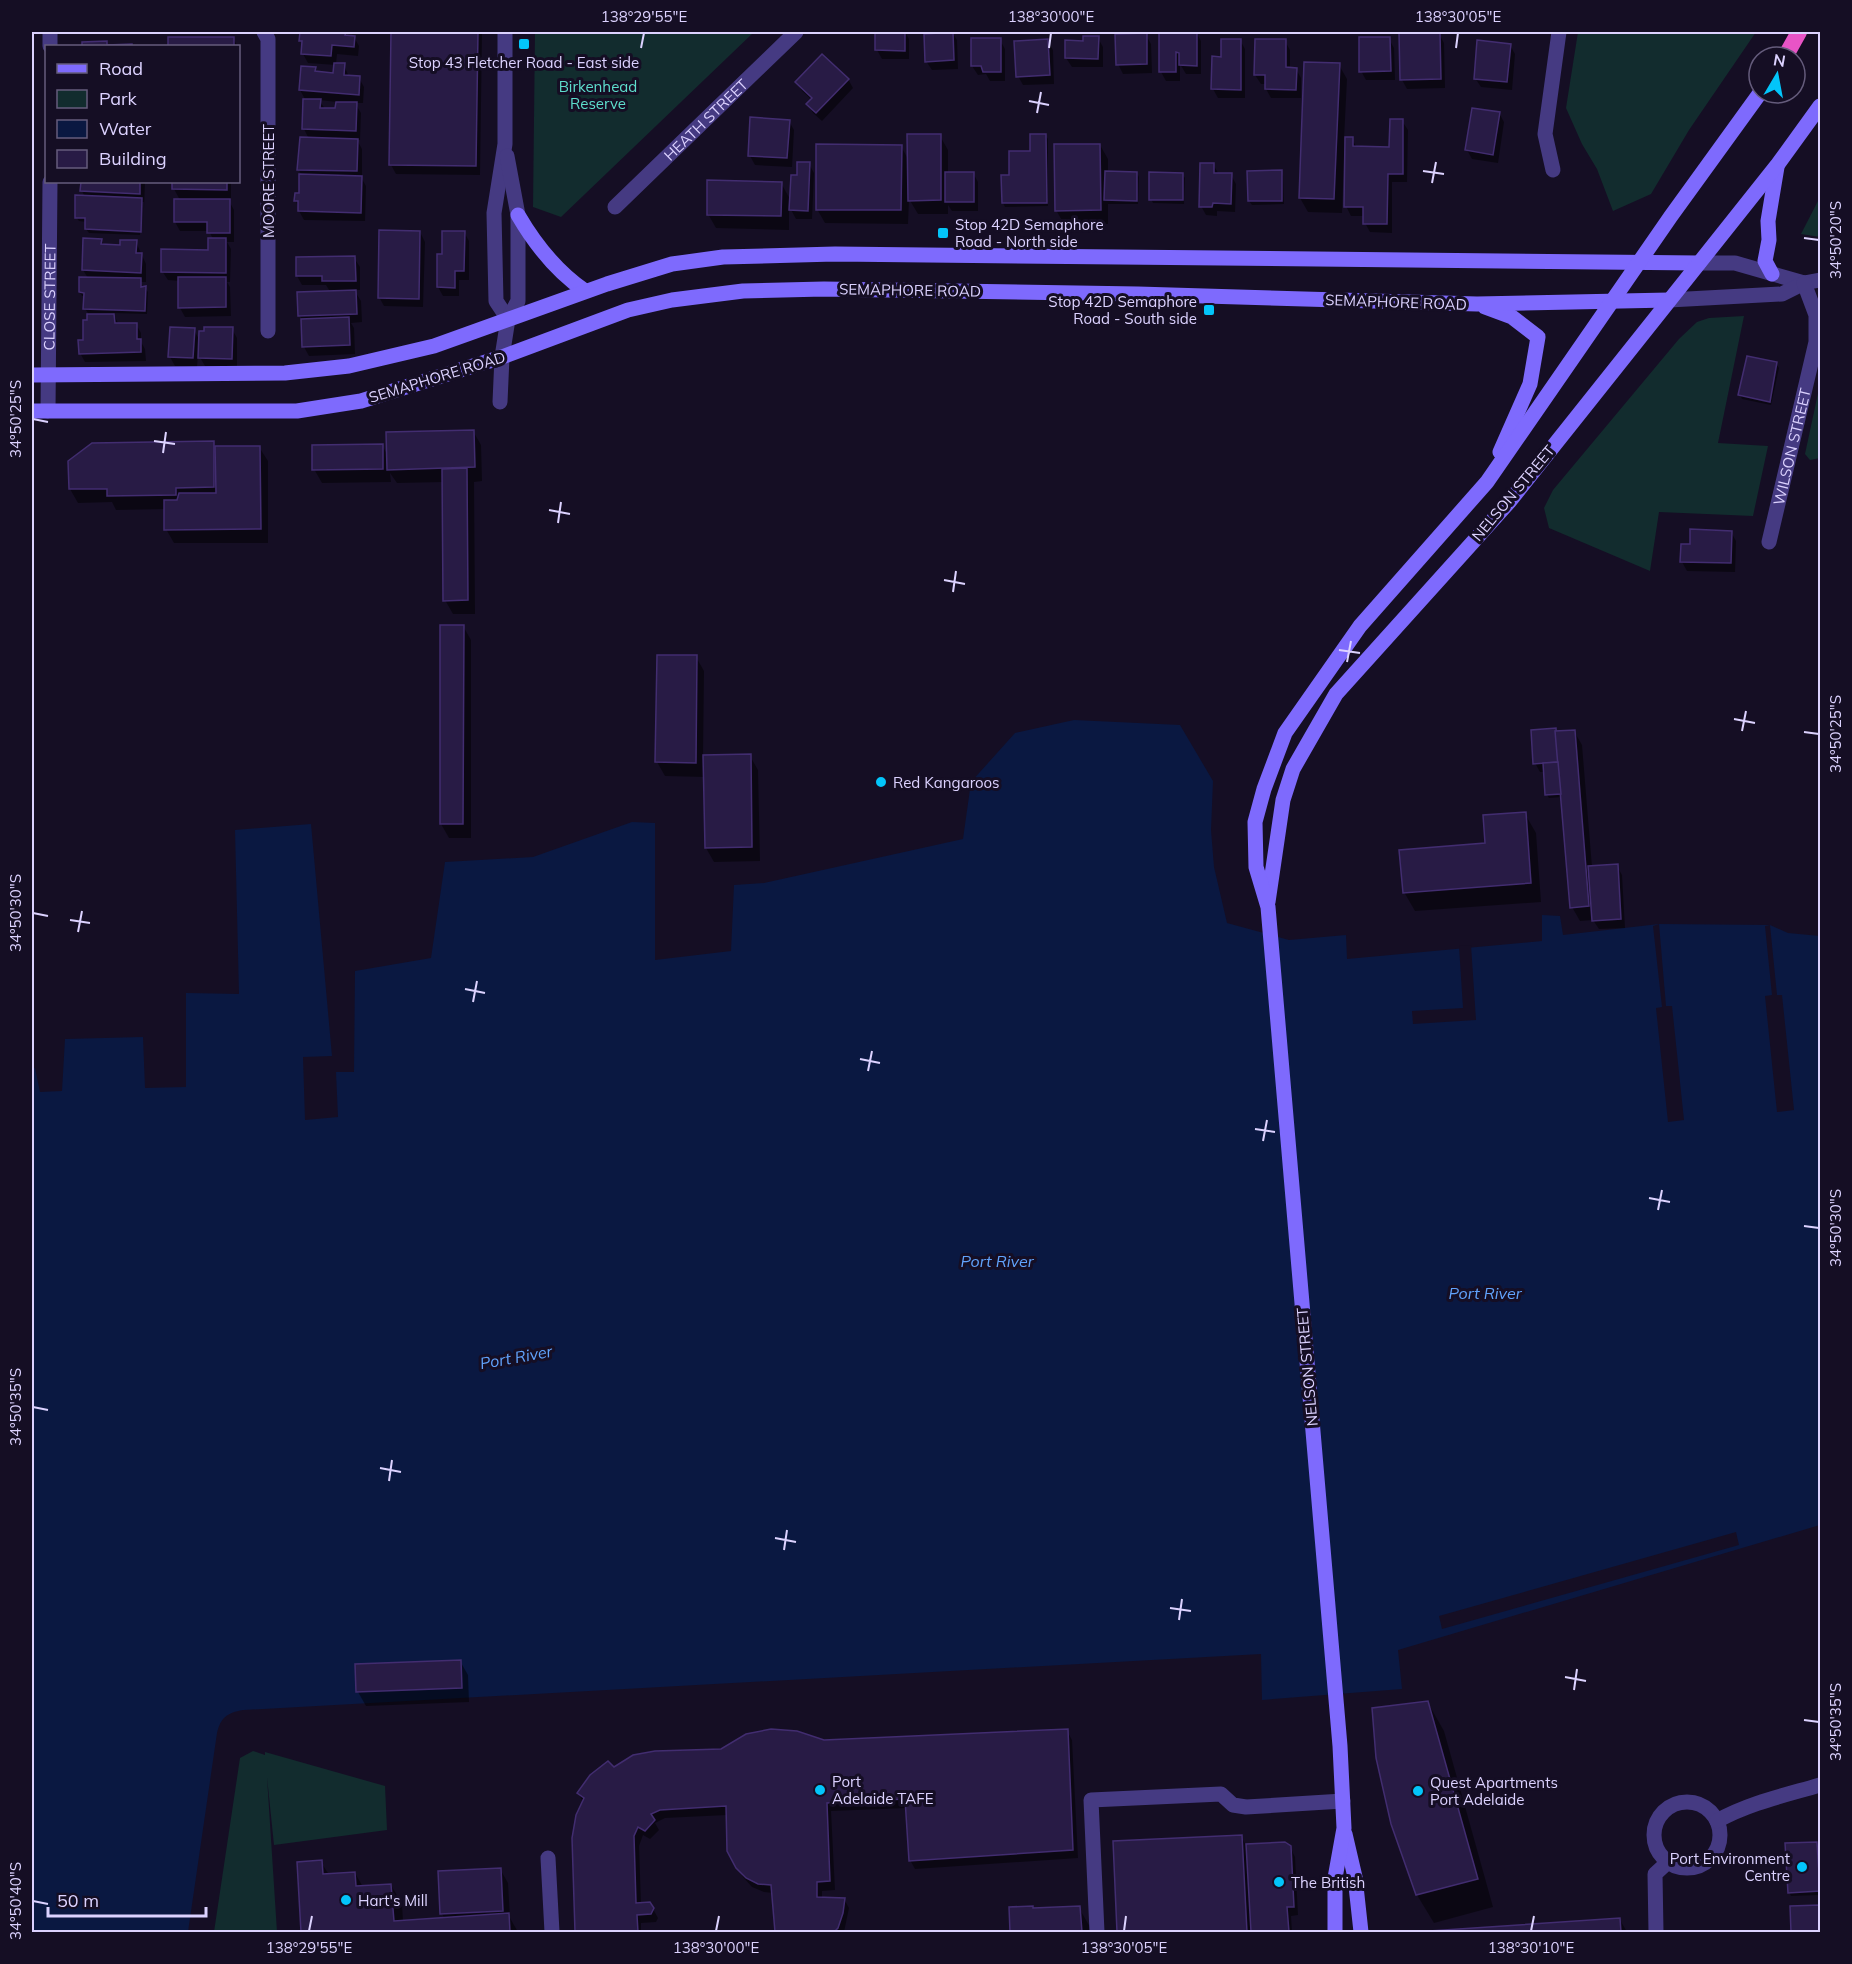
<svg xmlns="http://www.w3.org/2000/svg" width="1852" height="1964" font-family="Mulish,sans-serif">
<rect width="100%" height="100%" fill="#150e24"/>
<g fill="#122c2e">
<path d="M535,32H754L561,217L533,207Z"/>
<path d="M1578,32H1756L1689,130L1651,194L1613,211L1597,169L1582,144L1566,108Z"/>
<path d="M1820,197V237L1801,234Z"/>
<path d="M1744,316L1718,443L1768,446L1753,516L1659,512L1650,571L1549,528L1544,508L1553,490L1679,339L1697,322L1709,318Z"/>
<path d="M1820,384V458L1810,460L1805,454Z"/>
<path d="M253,1751L265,1755V1752L385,1786L387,1830L274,1845L267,1777L277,1932H214L240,1758Z"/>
</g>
<path fill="#0a1841" d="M1074,720L1180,725L1213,781L1211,830L1214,867L1227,923L1289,940L1346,935L1347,959L1542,941V915L1560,916L1563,935L1659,924L1770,925L1788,933L1820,936V1525L1398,1650L1402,1689L1262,1700L1261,1654L243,1710C227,1713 221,1717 217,1733L188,1932H32V1069L35,1068L40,1092L62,1091L65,1039L143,1037L145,1088L186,1087V993L239,994L235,830L311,824L332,1056L303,1057L305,1120L338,1117L336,1072H354L355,971L431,958L445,862L533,857L632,822L655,823V960L731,951L734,885L764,883L963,839L971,782L1015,733Z"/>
<g fill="#150e24">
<path d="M1659,924L1666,1006H1672L1684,1120L1668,1122L1656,1008L1662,1007L1653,926Z"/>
<path d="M1770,925L1777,995H1782L1794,1110L1777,1112L1765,996L1772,995L1765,926Z"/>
<path d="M1471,945L1476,1020L1413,1024L1412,1011L1463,1008L1459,946Z"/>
<path d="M1736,1532L1739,1545L1442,1629L1439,1616Z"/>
</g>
<g fill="#0007" fill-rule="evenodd">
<path d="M301,32H351L350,37H354L359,46L358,56L337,54L336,64L344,65L349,77L359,78L364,87L363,103H355L361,113L360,140H357L362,149V179L366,186L365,221L304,220L299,211L296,201L300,195L301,174L298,169L309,139L304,129L306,101L300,90L315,69L317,73L335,74L336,65L308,63L303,54ZM319,100L337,102V109H325Z"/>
<path d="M393,32H482L480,175L396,174L391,165Z"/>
<path d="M877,32H905L909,39V59H882L877,50Z"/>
<path d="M941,32H952L957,40L958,69L932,70L926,61L941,35Z"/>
<path d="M1160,32H1196L1201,41V74H1186L1180,64V81H1166L1161,72Z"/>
<path d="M1439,34L1444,43L1445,88L1407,89L1402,80Z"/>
<path d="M1146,35L1151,44L1152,73L1123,74L1118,64Z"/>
<path d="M170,38L233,39L238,46H170Z"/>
<path d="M1098,38L1103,47V67H1072L1066,58L1084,42Z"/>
<path d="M1389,39L1394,48L1395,80H1366L1361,71Z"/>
<path d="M1000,40L1005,49V81H990L986,74L978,75L972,66Z"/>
<path d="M1240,40L1245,49V98H1218L1213,89L1222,58Z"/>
<path d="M1047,41L1053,50L1054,84L1023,85L1018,76Z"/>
<path d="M1285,41L1290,50V69H1296L1301,78V98H1271L1266,89V84H1261L1255,75Z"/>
<path d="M84,43H106L108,46H132H84Z"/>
<path d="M1510,45L1515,54L1512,90L1481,87L1475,78Z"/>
<path d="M1339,65L1347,79L1344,139H1352L1357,148H1391L1402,121L1408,130L1407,182H1392V233L1370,232L1365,223V216H1351L1346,206L1347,159L1344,158L1342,213L1308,212L1300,198Z"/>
<path d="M848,79L853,88L822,121L813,113L808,104L812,100L802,91L797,82Z"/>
<path d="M1499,113L1504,122L1498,163L1472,159L1467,150Z"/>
<path d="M789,121L794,130L792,167L755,165L750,156Z"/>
<path d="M1045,135L1048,139V206L1005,207L1003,203L1010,176Z"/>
<path d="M940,136L948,150V173H973L978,182V211H952L948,205V214H918L909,199L908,224L825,223L817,209L901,146L909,161Z"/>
<path d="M1100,145L1108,159V172L1137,173L1139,177L1138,204H1108V224H1064L1056,210Z"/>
<path d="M809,164L814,173L812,219H796L789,206V230L716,228L708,214L781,183L791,201L798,176Z"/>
<path d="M1213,164L1218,173L1231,175L1236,184L1235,212L1217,211V216L1206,215L1201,206Z"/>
<path d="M1281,172L1283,176L1284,204L1252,205L1249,201Z"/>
<path d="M1182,174L1185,178L1184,204L1153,203L1151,199Z"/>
<path d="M82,182H145L143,235L144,202H141L140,235L89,233L86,229L87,222L79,221L76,217L85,197L82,191Z"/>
<path d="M174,182H231V199H228L234,210V242H227L231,249L230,282H227L230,287L231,316L185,317L180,308V281L168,280L162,271L209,251L213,239L209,231H180L175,222L180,200L174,189Z"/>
<path d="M420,232L425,242L423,307L384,306L379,297Z"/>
<path d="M464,232L469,241V280H459V296H443L438,287L443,255Z"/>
<path d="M101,241L104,246H121L136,242L146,264V282H141L143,288H145L148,292L147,314L113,313L119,325L136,324L141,333V342L145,349L146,361L85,362L80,353L88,321V313L85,309V296H82L80,292L88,278L83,270Z"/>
<path d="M354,258L360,267V290H354L361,301L362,322L351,323L354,328L355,354L309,356L304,347L303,321L300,316L331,293L326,285H302L297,276Z"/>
<path d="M232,329L237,338V367L205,366L198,354L197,367L175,366L170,357L194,330L200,341Z"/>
<path d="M1776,364L1779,368L1771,405L1742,399L1740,395Z"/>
<path d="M473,431L481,445L482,481L474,482L475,614H453L445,600L444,482L397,483L390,473L391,482L322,483L314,469L382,445L388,456Z"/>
<path d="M213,442L216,447H259L268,461V543H174L166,529V509L116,510L112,502L78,503L70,489Z"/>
<path d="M1731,532L1736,541L1735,572L1687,571L1682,562L1692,546Z"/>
<path d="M463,626L471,640V838H449L441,824Z"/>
<path d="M658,656L696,657L704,671L703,757L750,756L758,770L760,861L714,862L706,848L705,777L665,776L657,762Z"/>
<path d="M1556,729L1558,733L1574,731L1582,745L1592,867L1617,866L1622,875L1625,928L1599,929L1593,920L1580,921L1572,907L1562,797L1549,798L1547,795L1545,772H1540L1535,763Z"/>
<path d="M1525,814L1536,833L1541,902L1415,911L1404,892L1486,845Z"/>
<path d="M460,1661L468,1675L469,1702L366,1706L358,1692Z"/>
<path d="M1428,1703L1444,1731L1493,1907L1434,1923L1417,1895Z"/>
<path d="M1067,1731L1072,1740L1078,1858L915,1869L910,1860L907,1808L831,1811L835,1890L822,1891V1899H844L849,1908L844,1932H776L773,1893L764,1892L752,1887L743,1877L737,1867L727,1815L665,1818L655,1823L659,1830L650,1839L643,1835L639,1846L641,1904L653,1909L658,1918L656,1922L641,1923V1932H576L573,1838L583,1802L578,1793L614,1768L722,1750L824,1741Z"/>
<path d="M1241,1837L1246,1845L1290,1847L1295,1857L1298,1915L1291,1916L1292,1932H1119L1114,1843Z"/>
<path d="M1817,1843L1819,1847L1820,1895L1791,1896L1789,1892Z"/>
<path d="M321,1862L329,1875L355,1873L363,1887L391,1885L402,1904L403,1921L445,1919L442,1914L500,1869L508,1883L510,1918L518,1932H303L298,1863Z"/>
<path d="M1791,1907H1820V1932H1793Z"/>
<path d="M1011,1908L1033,1910L1079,1908L1090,1927L1091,1932H1012Z"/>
<path d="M1620,1920L1627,1932H1435Z"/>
</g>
<g fill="#281b45" stroke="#422d70" stroke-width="1.5">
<path d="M300,32H346L345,35L355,36L354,47L332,45L331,56L301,54L302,41H299Z"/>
<path d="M391,32H478L476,166L389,165Z"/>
<path d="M875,32H905V51L875,50Z"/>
<path d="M939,32H953L954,60L925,62L924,34L939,33Z"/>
<path d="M1159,32H1197V66L1179,65V53L1176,52V72H1159Z"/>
<path d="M1147,33V64L1116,65L1115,34Z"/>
<path d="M1399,33H1440L1441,79L1400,80Z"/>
<path d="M1083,36H1099L1098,59L1065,58V40L1083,41Z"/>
<rect x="168" y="37" width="66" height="9"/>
<path d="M1359,37H1390L1391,71L1359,72Z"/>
<path d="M971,38H1001V72H983L981,66H971Z"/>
<path d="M1048,39L1050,75L1016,77L1014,41Z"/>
<path d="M1221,39H1241V90L1211,89L1212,56L1221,57Z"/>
<path d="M1255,39H1286V67L1297,68L1296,90L1265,89V75H1254Z"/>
<path d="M1477,40L1511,44L1507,82L1474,79Z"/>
<path d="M107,41V45L132,44V46H82V42Z"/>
<path d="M822,54L849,79L816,113L806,104L812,98L795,82Z"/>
<path d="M1304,62L1340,63L1334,199L1299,198Z"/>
<path d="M334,63H345L344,75L360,76L359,95L299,90L301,66L316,67L315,71L333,73Z"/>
<path d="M303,99H321L320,108H335L336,102H357L356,131L302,129Z"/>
<path d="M1472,108L1500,112L1493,155L1465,150Z"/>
<path d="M750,117L790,120L787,158L748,156Z"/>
<path d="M1390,119H1403V174H1388L1387,224H1363V207H1344L1345,137H1353V146L1389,147Z"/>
<path d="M907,134H941V200L908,201Z"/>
<path d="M1030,134H1046L1047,203H1002L1001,175H1009V151H1030Z"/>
<path d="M300,137L358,139L357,171L297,170Z"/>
<path d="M816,144L902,145L901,210H816Z"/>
<path d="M1054,144H1100L1101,210L1055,211Z"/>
<path d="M797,162H810L808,211L789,210L791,175H797Z"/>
<path d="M1200,163H1214V173H1232L1231,204L1213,203L1212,207H1199Z"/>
<path d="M1282,170V201H1248L1247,171Z"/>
<path d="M1105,171L1137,172V201L1104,200Z"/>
<rect x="945" y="172" width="29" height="30"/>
<path d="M1149,172L1183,173V200H1149Z"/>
<path d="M299,174L362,176L361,213L298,211V201H294L295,193H299Z"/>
<path d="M707,180L782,182L781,216L707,215Z"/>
<path d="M81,182H140V194L80,191Z"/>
<path d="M172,182H227V190L172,189Z"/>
<path d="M75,195L142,198L141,232L85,229V218H75Z"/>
<path d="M174,199H230V233H207V222H174Z"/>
<path d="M379,230L420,231L419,299L378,298Z"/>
<path d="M442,231H465L464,271H455V288L437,287V254H442Z"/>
<path d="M83,238L102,239L101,244L120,245V240H137L136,253H142L141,273L82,270Z"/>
<path d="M208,238H226V273L161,272V249L208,250Z"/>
<path d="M355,256L356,281H322V276H296V257Z"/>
<path d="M79,277L141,278V287L146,286L145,311L83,309L84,293L79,292Z"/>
<path d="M178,277H226V307L178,308Z"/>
<path d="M356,290L357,314L298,316L297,292Z"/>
<path d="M87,314H114L115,323H137V339H141V352L79,354L78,340H83V320H87Z"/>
<path d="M349,317L350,345L302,347L301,319Z"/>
<path d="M170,327L195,328L193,358L168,357Z"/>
<path d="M204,327H233L232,359L198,358L199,331H204Z"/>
<path d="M1747,356L1777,362L1770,402L1738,395Z"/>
<path d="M474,430L475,467L387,470L386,432Z"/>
<path d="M214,441V487L176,488V495L107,496V489H69L68,461L92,443Z"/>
<path d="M383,444V469L312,470V445Z"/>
<path d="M215,446H260L261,529L164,530V500H177L179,493H216Z"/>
<path d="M467,468L468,600L443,601L442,469Z"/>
<path d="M1690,529L1732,531L1731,563L1680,562L1681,544H1690Z"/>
<path d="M440,625H464L463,824H440Z"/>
<path d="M657,655H697L696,763L655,762Z"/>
<path d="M1556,728L1558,762L1533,764L1531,730Z"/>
<path d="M1575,730L1589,906L1570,908L1555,731Z"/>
<path d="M751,754L752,847L705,848L703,755Z"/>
<path d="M1558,762L1561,794L1545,795L1543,763Z"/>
<path d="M1526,812L1531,883L1403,893L1399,850L1485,843L1483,815Z"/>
<path d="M1618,864L1621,919L1592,921L1588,866Z"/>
<path d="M461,1660L462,1688L356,1692L355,1664Z"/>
<path d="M1428,1701L1478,1879L1416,1895L1391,1824L1376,1758L1372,1708Z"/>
<path d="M771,1729L797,1731L824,1740L1068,1729L1073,1850L909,1861L905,1799L827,1803L830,1881L817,1882V1897L845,1898L843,1913L838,1928L834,1932H775L771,1885L758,1884L746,1878L736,1868L727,1851L726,1806L660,1810L651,1814L655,1820L645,1831L638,1827L634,1836L636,1903L650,1902L654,1908L651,1914L637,1915L638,1932H575L572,1838L576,1815L584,1798L577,1793L590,1775L608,1761L614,1767L633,1755L655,1751L721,1749L746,1734Z"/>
<path d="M1242,1835L1247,1932H1117L1113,1841Z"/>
<path d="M1285,1842L1291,1846L1294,1907H1287L1289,1932H1251L1246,1844Z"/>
<path d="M1817,1842L1820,1891L1788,1893L1785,1843Z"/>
<path d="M322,1860L323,1874L355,1872L356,1886L391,1884L394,1921L509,1913L510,1932H301L297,1862Z"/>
<path d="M501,1868L503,1911L440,1914L438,1871Z"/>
<path d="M1820,1905V1931L1791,1932L1790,1906Z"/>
<path d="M1033,1906V1908L1080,1906L1082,1932H1010L1009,1907Z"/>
<path d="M1620,1918L1621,1932H1414Z"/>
</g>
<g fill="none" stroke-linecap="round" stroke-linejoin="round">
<g stroke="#453a82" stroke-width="15">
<path d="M264,32L268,39V331"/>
<path d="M50,46V32"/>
<path d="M1553,170L1545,134L1559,32"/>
<path id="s1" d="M615,207L796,32"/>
<path d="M1699,263H1735L1804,283"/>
<path d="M1669,300L1782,294L1804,283L1820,280"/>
<path d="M500,402L502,357"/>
<path id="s2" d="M48,411L50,182"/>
<path id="s3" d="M1769,542L1816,342V315L1804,283"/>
<circle cx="1687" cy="1835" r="33"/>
<path d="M1717,1821C1749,1803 1786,1795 1820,1785"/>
<path d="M548,1858L552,1932"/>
<path d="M1097,1932L1091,1800L1221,1794L1233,1805L1246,1807L1343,1801"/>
<path d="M1656,1932L1655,1874L1668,1862"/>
</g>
<g stroke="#453a82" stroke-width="15">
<path d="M505,32V144L494,213L496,301L508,319"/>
<path d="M502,357L508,319L518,301V215L507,156"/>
</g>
<g stroke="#7e6afd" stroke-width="15">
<path d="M518,215C536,246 556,271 585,291"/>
<path d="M1772,274L1765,261L1769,240L1768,221L1777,167"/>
<path d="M1485,307L1512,317L1538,337L1530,384L1500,452"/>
<path d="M32,375L285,373L349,366L434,346L607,284L672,264L723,257L835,254L1699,263"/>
<path d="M32,411H297L361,401L502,357L628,310L672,300L743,291L824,289L1138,294L1477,304L1669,300"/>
<path d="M1268,902L1283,800L1293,769L1336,694L1509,502L1778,164L1820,106"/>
<path d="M1345,1834L1355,1877L1361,1932"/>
<path d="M1335,1932V1878L1344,1828L1340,1746L1268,907L1256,867L1255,822L1264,789L1285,733L1360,626L1487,482L1671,216L1760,93"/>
</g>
<path stroke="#e854c6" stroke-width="16" d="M1785,57L1799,32"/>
</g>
<path fill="none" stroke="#dcd2ff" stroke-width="2" d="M641,48L644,33M1049,48L1051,33M1456,48L1458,33M1029,101L1049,105M1037,113L1041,92M1423,171L1444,174M1432,183L1436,162M1804,238L1819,240M33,419L48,422M154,441L175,444M163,453L166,432M549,510L570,514M558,523L561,502M944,580L965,584M953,592L956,571M1339,650L1360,653M1347,662L1351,641M1734,719L1755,723M1742,731L1746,711M1804,732L1819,734M33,913L48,916M70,920L90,923M78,932L82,911M465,989L485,993M473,1002L477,981M860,1059L880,1063M868,1071L872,1051M1255,1129L1275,1132M1263,1141L1267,1120M1649,1198L1670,1202M1658,1210L1662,1190M1804,1226L1819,1228M33,1407L48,1410M380,1468L401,1472M389,1481L392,1460M775,1538L796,1542M784,1550L787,1530M1170,1608L1191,1611M1179,1620L1182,1599M1565,1677L1586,1681M1574,1690L1577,1669M1804,1720L1819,1722M33,1901L48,1904M309,1931L312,1916M716,1931L719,1916M1124,1931L1126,1916M1531,1931L1534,1916"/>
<g fill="#03c5fa" stroke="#150e24" stroke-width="2">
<rect x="518" y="38" width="12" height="12" rx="3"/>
<rect x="937" y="227" width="12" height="12" rx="3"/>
<rect x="1203" y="304" width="12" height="12" rx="3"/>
<circle cx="881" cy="782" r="6"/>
<circle cx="820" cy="1790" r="6"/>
<circle cx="1418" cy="1791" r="6"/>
<circle cx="1802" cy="1867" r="6"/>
<circle cx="1279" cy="1882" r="6"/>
<circle cx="346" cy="1900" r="6"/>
</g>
<g text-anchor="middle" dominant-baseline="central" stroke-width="6" stroke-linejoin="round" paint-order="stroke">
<g font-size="15" fill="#dcd2ff" stroke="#150e24" text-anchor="start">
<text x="524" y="62" text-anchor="middle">Stop 43 Fletcher Road - East side</text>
<text x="955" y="224">Stop 42D Semaphore<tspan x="955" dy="17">Road - North side</tspan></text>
<text x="1197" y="301" text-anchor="end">Stop 42D Semaphore<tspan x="1197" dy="17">Road - South side</tspan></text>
<text x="893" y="782">Red Kangaroos</text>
<text x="832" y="1781">Port<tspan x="832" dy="17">Adelaide TAFE</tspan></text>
<text x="1430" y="1782">Quest Apartments<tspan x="1430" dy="17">Port Adelaide</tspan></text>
<text x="1790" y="1858" text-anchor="end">Port Environment<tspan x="1790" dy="17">Centre</tspan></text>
<text x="1291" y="1882">The British</text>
<text x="358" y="1900">Hart's Mill</text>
</g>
<g font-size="15" fill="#5edecd" stroke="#150e24">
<text x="598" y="86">Birkenhead<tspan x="598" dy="17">Reserve</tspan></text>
</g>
<g font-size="15" fill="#dcd2ff" stroke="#150e24">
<text stroke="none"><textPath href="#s1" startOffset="126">HEATH STREET</textPath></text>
<text transform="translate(268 181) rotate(-90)">MOORE STREET</text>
<text transform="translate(910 290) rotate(1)">SEMAPHORE ROAD</text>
<text stroke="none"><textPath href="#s2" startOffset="114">CLOSE STREET</textPath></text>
<text transform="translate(1396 302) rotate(2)">SEMAPHORE ROAD</text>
<text transform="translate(437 377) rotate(-17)">SEMAPHORE ROAD</text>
<text stroke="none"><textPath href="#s3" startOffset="98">WILSON STREET</textPath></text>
<text transform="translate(1513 493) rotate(-50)">NELSON STREET</text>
<text transform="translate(1307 1367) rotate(-95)">NELSON STREET</text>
</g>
<g font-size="16" font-style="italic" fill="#61a3fd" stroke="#150e24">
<text x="997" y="1261">Port River</text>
<text x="1485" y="1293">Port River</text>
<text transform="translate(516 1357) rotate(-10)">Port River</text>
</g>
</g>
<rect width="1852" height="1964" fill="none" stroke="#150e24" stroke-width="66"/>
<rect x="45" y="45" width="195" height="138" fill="#150e24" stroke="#655c7c" stroke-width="1.5"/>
<rect x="57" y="64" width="30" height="9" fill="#7e6afd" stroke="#655c7c" stroke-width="1.5"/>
<text x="99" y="75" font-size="18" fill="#dcd2ff">Road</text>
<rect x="57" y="90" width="30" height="18" fill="#122c2e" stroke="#655c7c" stroke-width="1.5"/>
<text x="99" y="105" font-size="18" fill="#dcd2ff">Park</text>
<rect x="57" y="120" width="30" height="18" fill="#0a1841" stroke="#655c7c" stroke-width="1.5"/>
<text x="99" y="135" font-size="18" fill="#dcd2ff">Water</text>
<rect x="57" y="150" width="30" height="18" fill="#281b45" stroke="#655c7c" stroke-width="1.5"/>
<text x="99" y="165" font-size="18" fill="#dcd2ff">Building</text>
<g transform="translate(1777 75) rotate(10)"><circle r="28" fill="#150e24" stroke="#655c7c" stroke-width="1.5"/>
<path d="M0-4.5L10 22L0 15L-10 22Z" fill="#03c5fa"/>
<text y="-9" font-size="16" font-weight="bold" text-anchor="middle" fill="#dcd2ff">N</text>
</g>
<path d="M48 1907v9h158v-9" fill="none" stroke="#dcd2ff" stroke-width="3"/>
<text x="57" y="1907" font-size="18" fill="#dcd2ff" stroke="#150e24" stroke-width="4.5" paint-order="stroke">50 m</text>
<rect x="33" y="33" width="1786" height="1898" fill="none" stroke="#dcd2ff" stroke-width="2"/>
<g font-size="15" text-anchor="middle" fill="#dcd2ff">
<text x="644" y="22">138°29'55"E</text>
<text x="1051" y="22">138°30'00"E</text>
<text x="1458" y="22">138°30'05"E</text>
<text transform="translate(1836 240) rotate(-90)" y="5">34°50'20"S</text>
<text transform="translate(16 419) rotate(-90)" y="5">34°50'25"S</text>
<text transform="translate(1836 734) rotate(-90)" y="5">34°50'25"S</text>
<text transform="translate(16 913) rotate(-90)" y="5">34°50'30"S</text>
<text transform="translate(1836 1228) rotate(-90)" y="5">34°50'30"S</text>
<text transform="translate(16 1407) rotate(-90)" y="5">34°50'35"S</text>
<text transform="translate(1836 1722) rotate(-90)" y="5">34°50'35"S</text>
<text transform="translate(16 1901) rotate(-90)" y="5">34°50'40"S</text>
<text x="309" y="1953">138°29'55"E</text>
<text x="716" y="1953">138°30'00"E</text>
<text x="1124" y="1953">138°30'05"E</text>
<text x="1531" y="1953">138°30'10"E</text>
</g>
</svg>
